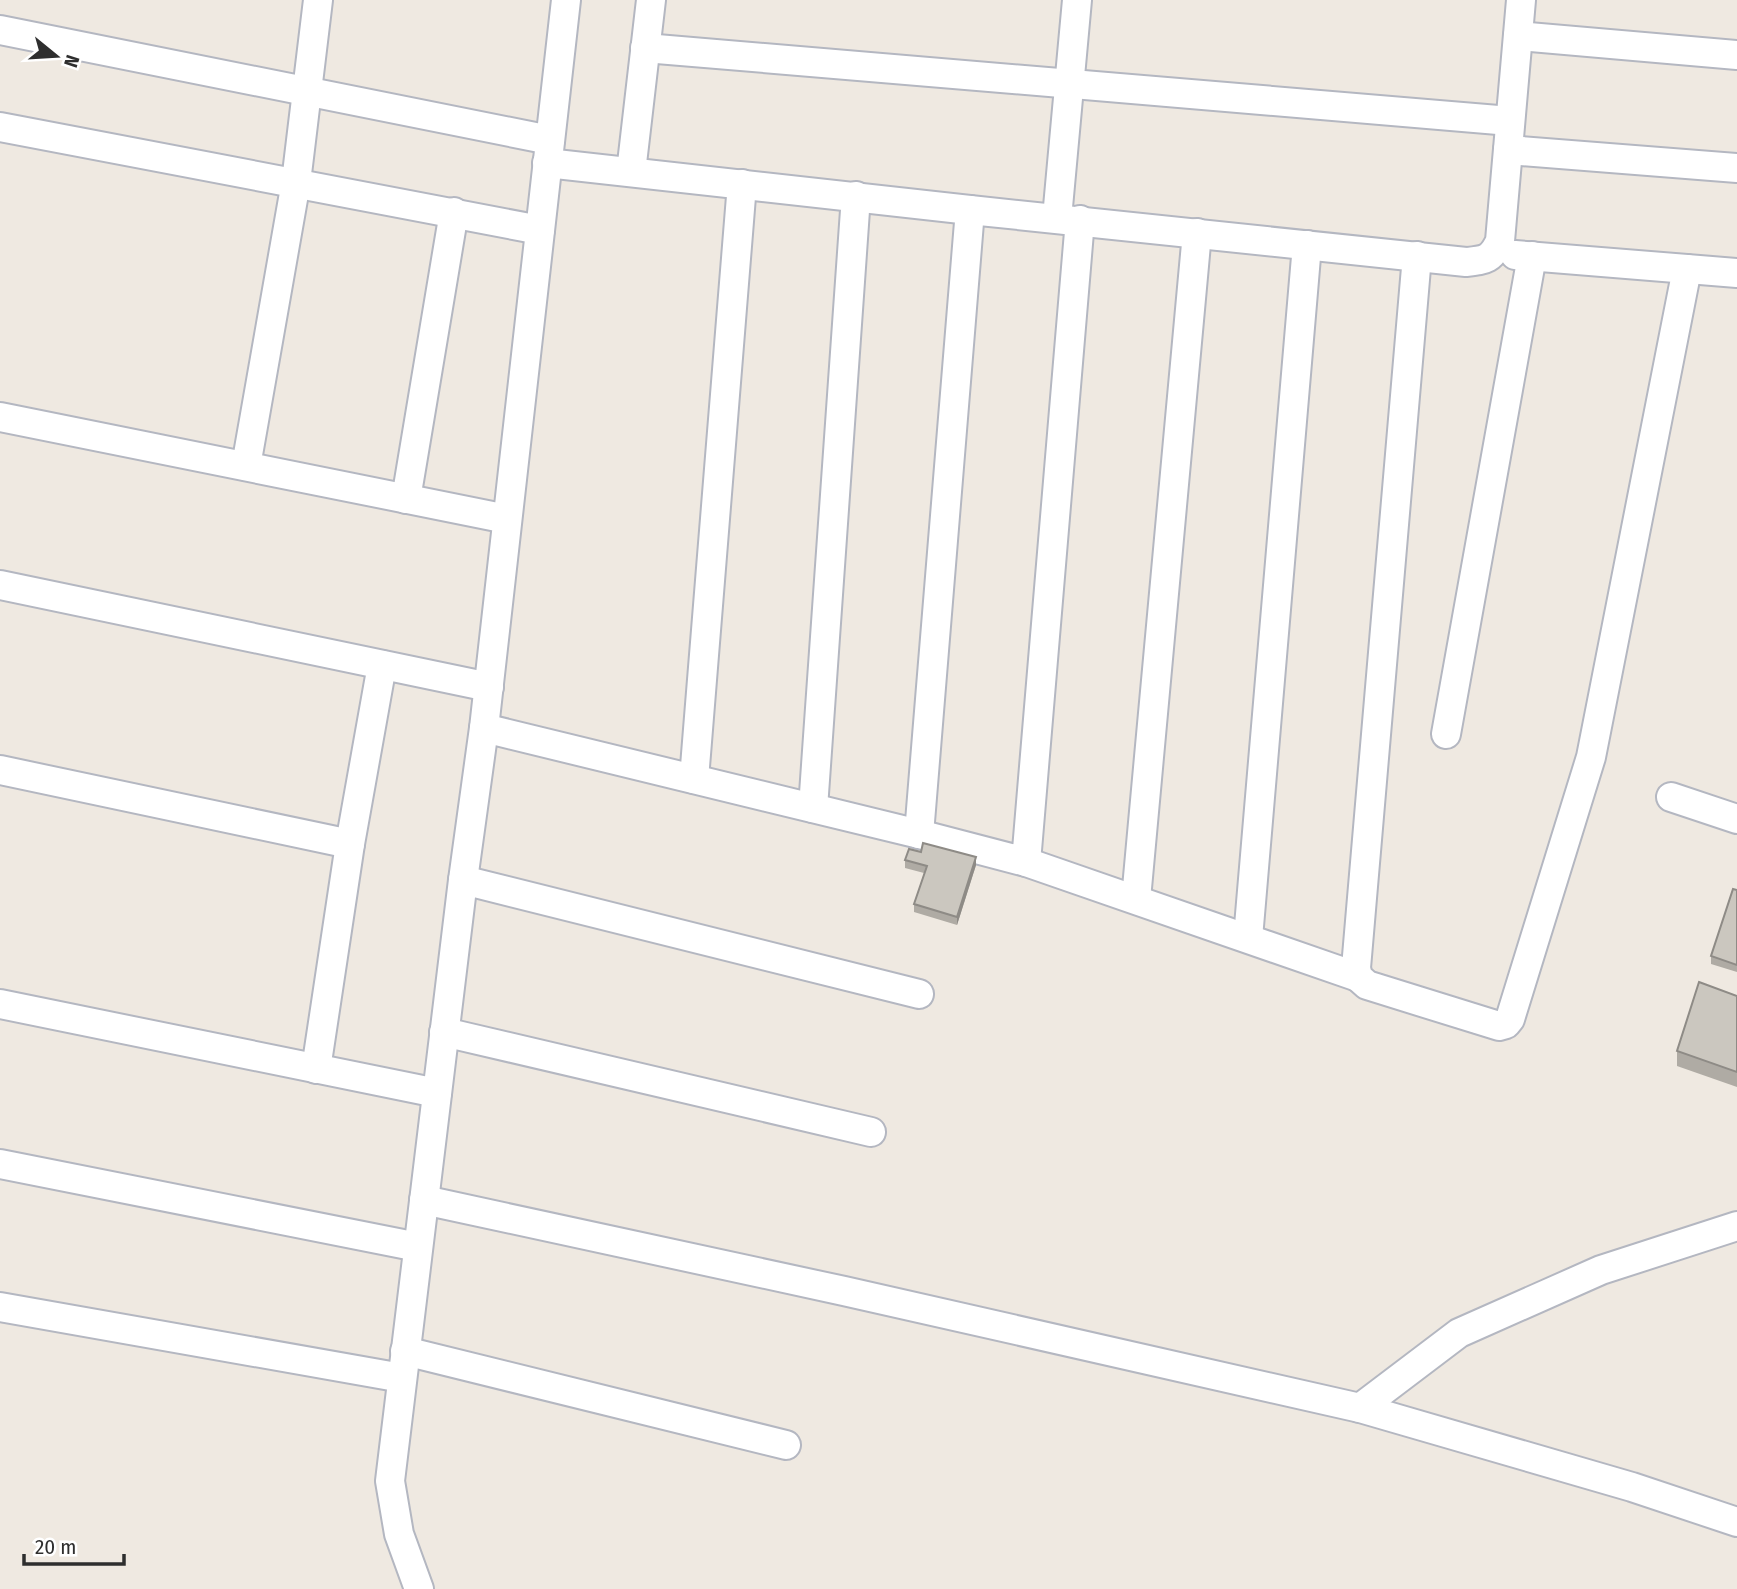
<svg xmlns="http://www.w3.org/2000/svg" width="1737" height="1589" font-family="'Fira Sans Condensed',sans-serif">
<rect width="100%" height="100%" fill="#efe9e1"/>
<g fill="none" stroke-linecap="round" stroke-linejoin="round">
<g stroke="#b4b7c1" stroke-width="32">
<g id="street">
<path d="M0,30L550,140"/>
<path d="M1518,36L1737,55"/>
<path d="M645,48L1510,121"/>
<path d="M0,127L540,230"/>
<path d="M1508,150L1737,168"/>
<path d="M547,163L970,210L1466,262C1485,260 1491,260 1500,241L1521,0"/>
<path d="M631,172L651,0"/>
<path d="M1057,218L1077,0"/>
<path d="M1515,255L1737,273"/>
<path d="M1417,256L1356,968L1358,977L1367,985L1499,1026L1506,1024L1510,1019L1591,757L1687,269"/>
<path d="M0,417L507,519"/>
<path d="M246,466L296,182L318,0"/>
<path d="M406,499L454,212"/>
<path d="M0,585L489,687"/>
<path d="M484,728L919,834L1026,862L1080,220"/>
<path d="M1446,734L1532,256"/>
<path d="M0,770L350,844"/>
<path d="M694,779L742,184"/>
<path d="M1671,797L1737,819"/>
<path d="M813,808L856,196"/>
<path d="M919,834L970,210"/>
<path d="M1026,862L1358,977"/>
<path d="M463,880L919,994"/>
<path d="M1136,899L1197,233"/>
<path d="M1248,938L1307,245"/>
<path d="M0,1004L437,1093"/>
<path d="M444,1032L871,1132"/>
<path d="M316,1069L350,844L382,665"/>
<path d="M0,1164L418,1247"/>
<path d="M424,1200L844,1291L1360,1408L1632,1487L1737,1522"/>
<path d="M0,1307L402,1378"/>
<path d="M405,1351L786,1445"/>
<path d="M1360,1408L1459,1333L1601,1270L1737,1226"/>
<path d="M419,1589L399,1534L390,1481L463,880L484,728L566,0"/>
</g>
</g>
<use href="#street" stroke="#fff" stroke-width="28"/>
</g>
<g fill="#afaba4">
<path d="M905,860L976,865L957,925L914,912V904L924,873L905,868Z"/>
<path d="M1737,890V972L1711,964V956Z"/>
<path d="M1737,996V1087L1677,1066V1051Z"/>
</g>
<path fill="#8e8b86" d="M976,857V865L957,925V917Z"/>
<g fill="#cbc7bf" stroke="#8e8b86" stroke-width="2">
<path d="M923,843L976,857L957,917L914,904L927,866L905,860L909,849L921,852Z"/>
<path d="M1733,889L1737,890V965L1711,956Z"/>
<path d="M1699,982L1737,996V1072L1677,1051Z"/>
</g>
<g transform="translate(56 56) rotate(108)" stroke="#ffffff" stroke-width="5" paint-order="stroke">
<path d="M0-5L12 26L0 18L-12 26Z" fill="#2e2e2e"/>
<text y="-10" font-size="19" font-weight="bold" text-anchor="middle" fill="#2e2e2e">N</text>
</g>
<path d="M24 1554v10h100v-10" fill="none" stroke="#2e2e2e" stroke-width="3.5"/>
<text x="35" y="1554" font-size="21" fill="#2e2e2e" stroke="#ffffff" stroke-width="5" paint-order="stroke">20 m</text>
</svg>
